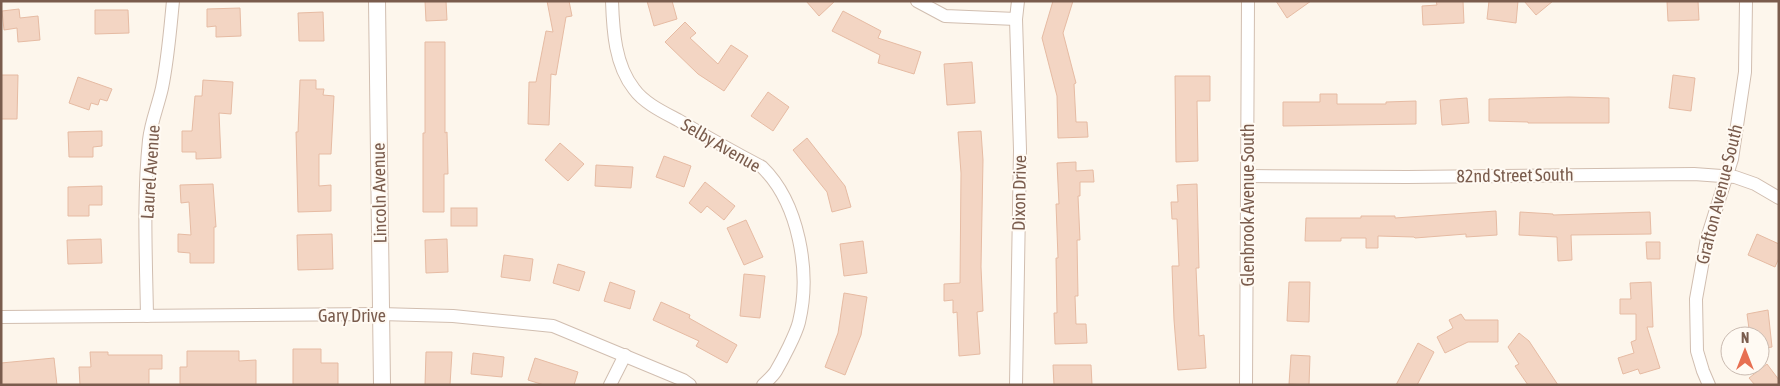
<svg xmlns="http://www.w3.org/2000/svg" width="1780" height="386" font-family="'Asap Condensed',sans-serif">
<rect width="100%" height="100%" fill="#fdf6ec"/>
<g fill="#f3d5c3" stroke="#e6bba3">
<path d="M425,1H446L447,20L426,21Z"/>
<path d="M547,1H569L572,16L566,17L556,75L551,74L549,125L528,124L529,82H536L546,31L553,32Z"/>
<path d="M647,1H672L677,19L654,26Z"/>
<path d="M806,1H835L819,16Z"/>
<path d="M1053,1H1073L1063,33L1076,83L1074,84L1076,122H1087L1088,137L1058,138L1057,96L1042,38Z"/>
<path d="M1276,1H1311L1287,18Z"/>
<path d="M1436,1H1463L1464,23L1423,25L1422,6L1437,5Z"/>
<path d="M1489,1H1518L1516,23L1487,19Z"/>
<path d="M1524,1H1553L1536,15Z"/>
<path d="M1667,1H1698L1699,20L1668,21Z"/>
<path d="M240,8L241,36L216,37V26L207,27V9Z"/>
<path d="M19,9L20,18L38,16L40,40L18,42L17,28L4,30L2,11Z"/>
<path d="M95,10H128L129,33L95,34Z"/>
<path d="M843,11L881,31L878,38L921,52L914,74L878,63L880,55L832,31Z"/>
<path d="M323,12L324,41H299L298,13Z"/>
<path d="M685,22L696,33L690,38L718,64L731,45L748,56L724,91L698,74L665,42Z"/>
<path d="M425,42H445V133L447,132L448,174H444V212H423V133H425Z"/>
<path d="M972,62L975,103L947,105L944,64Z"/>
<path d="M1,75H18L17,119H1Z"/>
<path d="M1673,75L1695,78L1691,111L1669,108Z"/>
<path d="M1175,76H1210V101H1197L1198,161L1176,162Z"/>
<path d="M78,77L112,89L107,101L100,99L98,105L91,103L89,110L69,103Z"/>
<path d="M203,80L233,82L231,114L219,113L221,158L196,159V152H182V131H192L195,96H202Z"/>
<path d="M300,80H316V89H324L323,95L334,96L331,154H319V186L331,185V211L298,212L296,132H298Z"/>
<path d="M768,92L789,107L773,131L751,116Z"/>
<path d="M1320,94H1337V104H1386V102L1416,101V124L1283,126V102H1320Z"/>
<path d="M1569,97L1609,98V123H1528V122L1489,121V99Z"/>
<path d="M1467,98L1469,123L1442,125L1440,100Z"/>
<path d="M102,131V146L93,147V157H69L68,132Z"/>
<path d="M981,131L983,160L981,267L983,311L977,312L980,354L959,356L957,312L953,313V300L944,301V284L960,283L961,173L958,132Z"/>
<path d="M807,138L845,186L851,207L832,212L827,192L793,150Z"/>
<path d="M560,143L584,164L568,181L545,160Z"/>
<path d="M664,156L691,166L684,187L656,177Z"/>
<path d="M1076,162V171L1093,170L1094,182H1080V196H1078L1080,240H1077L1078,296H1075L1076,324H1086L1087,343L1055,344L1054,313H1057L1056,258H1058L1056,204H1059L1057,163Z"/>
<path d="M596,165L633,167L631,188L595,186Z"/>
<path d="M705,182L735,206L724,220L707,206L701,213L689,203Z"/>
<path d="M213,184L216,227H214V263H190V253L178,252V234L191,235L189,202L181,203L180,185Z"/>
<path d="M1197,184L1199,268H1196L1199,336L1204,335L1206,368L1178,370L1174,320L1172,266H1179L1177,219H1172L1171,202H1178L1177,185Z"/>
<path d="M102,186V205H89V216H68V187Z"/>
<rect x="451" y="208" width="26" height="18"/>
<path d="M1496,211L1497,235L1466,237V234L1415,238L1414,237L1378,236V248H1366V238H1341V241H1305L1306,218H1361V216H1395V218Z"/>
<path d="M1520,212L1553,214V215L1650,212L1651,234L1571,235L1572,260L1558,261L1557,237L1519,235Z"/>
<path d="M746,220L763,257L744,265L727,228Z"/>
<path d="M332,234L333,269L298,270L297,235Z"/>
<path d="M1757,234L1779,244V258L1775,267L1748,255Z"/>
<path d="M101,239L102,263L68,264L67,240Z"/>
<path d="M447,239L448,272L426,273L425,240Z"/>
<path d="M863,241L867,273L844,276L840,244Z"/>
<path d="M1646,242H1660V259H1647Z"/>
<path d="M504,255L533,259L530,281L501,277Z"/>
<path d="M558,264L585,272L579,291L553,283Z"/>
<path d="M744,274L765,276L760,318L740,316Z"/>
<path d="M610,282L635,291L630,309L604,301Z"/>
<path d="M1289,282H1310L1309,322L1287,321Z"/>
<path d="M1651,282L1653,327H1647L1660,368L1640,374L1638,369L1623,374L1618,358L1634,353L1631,342L1636,340V314H1620V299H1631L1630,283Z"/>
<path d="M844,293L867,297L861,335L845,375L825,367L838,333Z"/>
<path d="M661,302L690,315L689,318L737,345L727,363L696,346L699,341L653,320Z"/>
<path d="M1768,310L1772,347L1760,349V336H1750L1747,314Z"/>
<path d="M1461,314L1465,320H1498V342H1468L1445,353L1437,337L1453,328L1449,320Z"/>
<path d="M1519,333L1529,341L1558,385H1528L1515,366L1519,364L1508,347Z"/>
<path d="M1418,343L1434,352L1417,385H1396Z"/>
<path d="M293,349H321V363H338V385H293Z"/>
<path d="M187,351H239V361L256,360V385L180,384V367H187Z"/>
<path d="M90,352H108V355H162V369H149V385H80L79,367H91Z"/>
<path d="M426,352H452L450,385H425Z"/>
<path d="M473,353L504,357L502,377L471,374Z"/>
<path d="M1291,355L1310,356L1309,385L1289,384Z"/>
<path d="M54,358L57,385H1V363Z"/>
<path d="M535,358L578,372L574,385H544L528,380Z"/>
<path d="M1767,364L1779,380V385H1755L1749,378Z"/>
<path d="M1053,365H1091L1092,385H1054Z"/>
</g>
<g fill="none" stroke-linecap="round" stroke-linejoin="round">
<g stroke="#d1beb0" stroke-width="14">
<g id="minor">
<path d="M612,1C613,31 615,65 634,89C644,103 663,112 678,120C705,136 733,152 762,167C799,203 811,272 799,322C796,334 783,359 776,371C773,376 768,380 763,385"/>
<path d="M917,1L945,16L1016,19"/>
<path d="M1247,176L1407,177L1694,174L1735,177L1755,184L1779,198"/>
<path d="M147,316C146,257 143,198 149,140C151,122 158,106 162,88C168,59 170,31 173,1"/>
<path d="M1,317L380,314L453,316L553,326L683,380L690,385"/>
<path d="M610,385L625,355"/>
<path d="M1016,385L1020,150L1016,19L1018,1"/>
<path d="M1246,385L1248,1"/>
<path d="M1709,385L1703,371L1697,351L1696,299L1707,238L1732,159L1745,72L1746,1"/>
</g>
</g>
<g stroke="#d1beb0" stroke-width="18">
<path id="tertiary" d="M377,1L382,385"/>
</g>
<use href="#minor" stroke="#fff" stroke-width="12"/>
<use href="#tertiary" stroke="#fff" stroke-width="16"/>
</g>
<g text-anchor="middle" dominant-baseline="central" stroke-width="4" stroke-linejoin="round" paint-order="stroke">
<g font-size="18" fill="#7a5c4d" stroke="#fffaf3">
<text transform="translate(721 145) rotate(30)">Selby Avenue</text>
<text transform="translate(150 172) rotate(-86)">Laurel Avenue</text>
<text transform="translate(1515 175) rotate(-1)">82nd Street South</text>
<text transform="translate(379 193) rotate(-91)">Lincoln Avenue</text>
<text transform="translate(1019 193) rotate(-89)">Dixon Drive</text>
<text transform="translate(1719 194) rotate(-76)">Grafton Avenue South</text>
<text transform="translate(1247 205) rotate(-90)">Glenbrook Avenue South</text>
<text x="352" y="315">Gary Drive</text>
</g>
</g>
<rect width="1780" height="386" fill="none" stroke="#7a5c4d" stroke-width="5"/>
<g transform="translate(1745 351)"><circle r="24" fill="#fffaf3" stroke="#cabbb1"/>
<path d="M0-4L9 19L0 12L-9 19Z" fill="#e76f51"/>
<text y="-8" font-size="14" font-weight="bold" text-anchor="middle" fill="#7a5c4d">N</text>
</g>
</svg>
